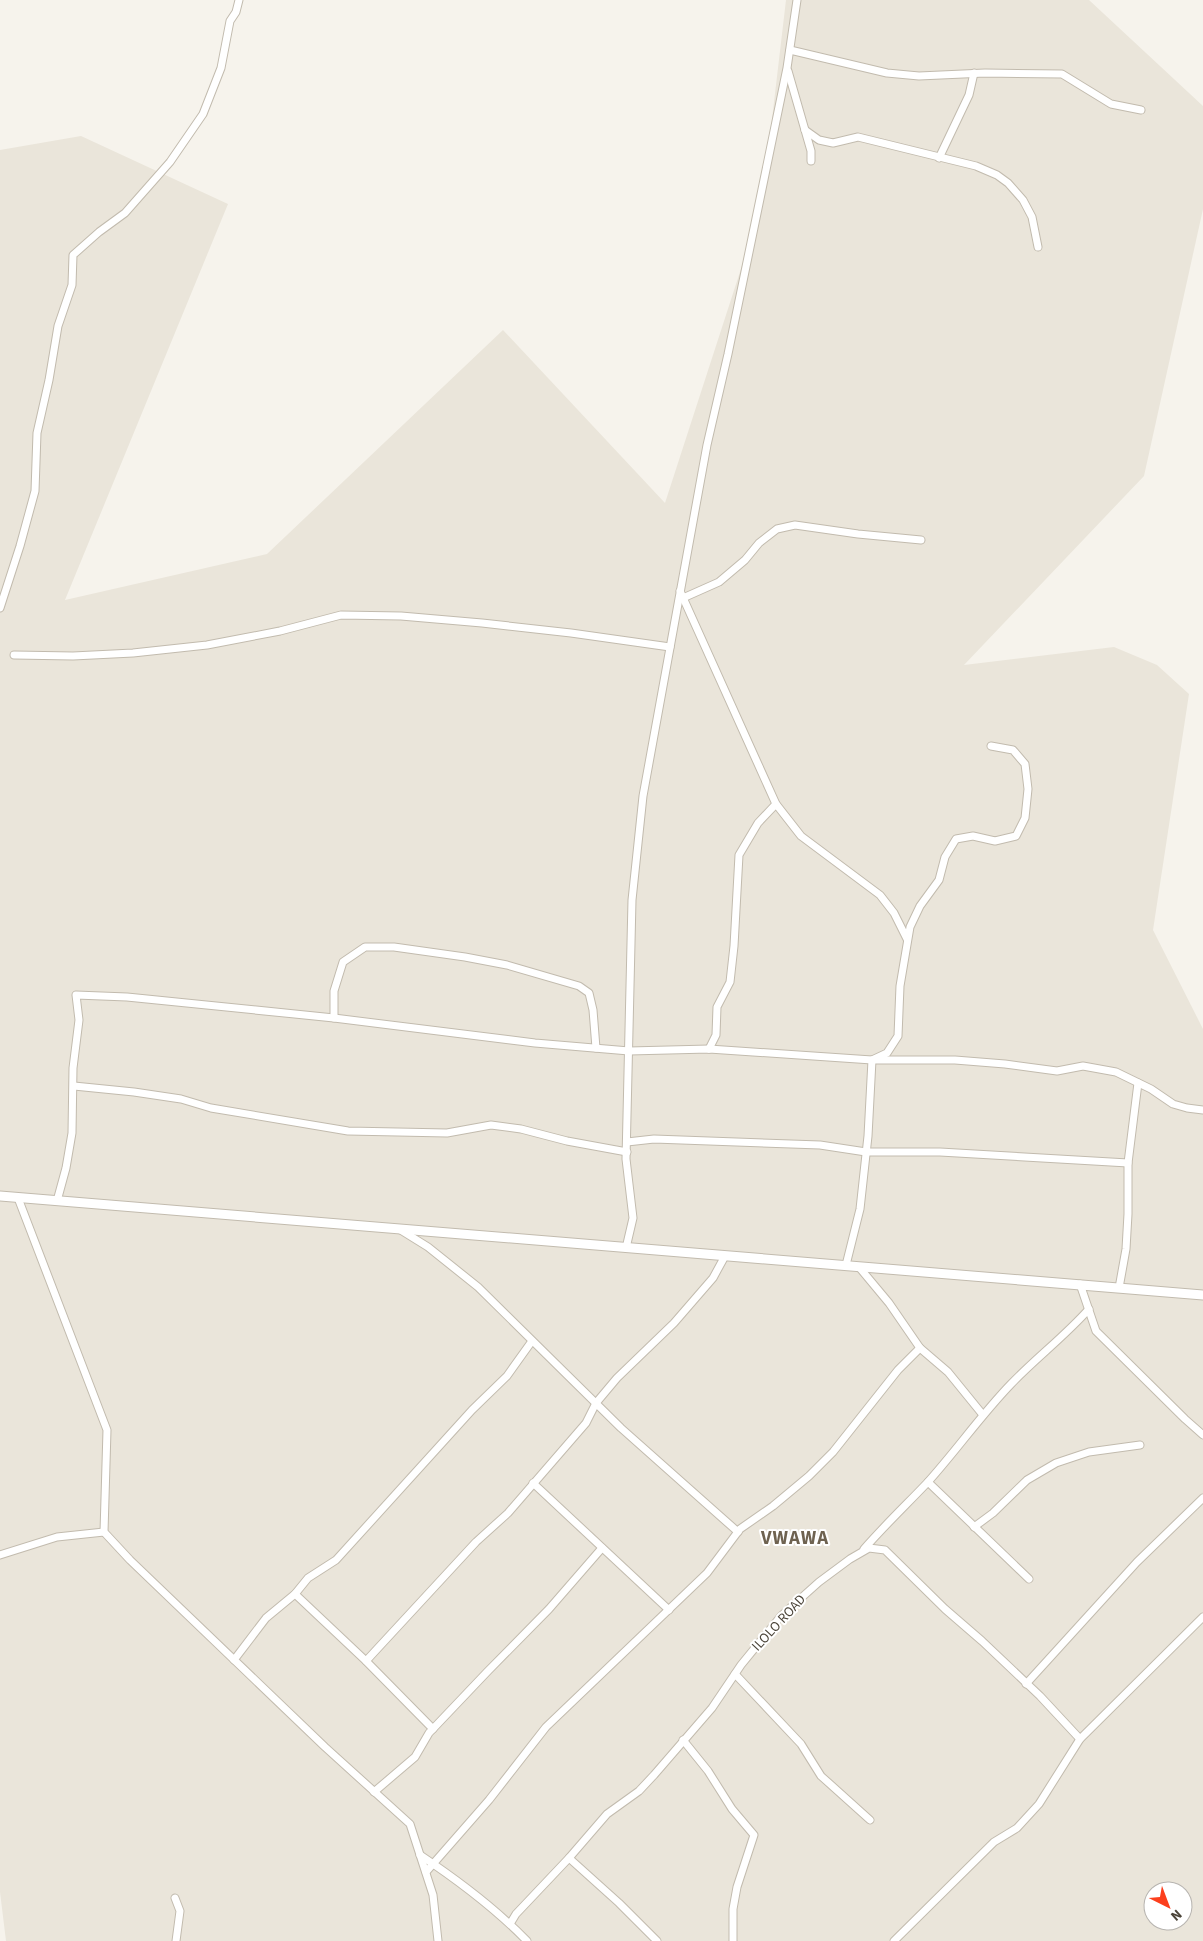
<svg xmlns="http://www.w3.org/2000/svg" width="1203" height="1941" font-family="'Source Sans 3',sans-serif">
<rect width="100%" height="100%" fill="#f6f3ec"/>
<path fill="#eae5da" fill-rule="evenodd" d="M786,0H1089L1203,106V209L1144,476L964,665L1114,647L1157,665L1189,694L1153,930L1203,1029V1941H6L0,1892V150L81,136L228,204L65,600L267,554L503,330L665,503L762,204ZM1153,1891H1183V1921H1153Z"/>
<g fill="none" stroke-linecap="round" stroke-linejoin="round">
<g stroke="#c2bbae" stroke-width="9">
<g id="minor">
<path d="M790,50L887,73L919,76L985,73L1062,74L1111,104L1141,110"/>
<path d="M788,71L811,151V161"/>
<path d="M805,130L819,140L833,143L858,137L976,166L997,175L1008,183L1023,200L1032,217L1038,247"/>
<path d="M939,158L969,95L974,73"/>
<path d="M680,591L776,804L801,836L880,895L894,913L907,939"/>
<path d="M683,598L719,582L745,560L759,543L777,529L795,525L858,534L921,540"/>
<path d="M0,608L20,546L35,491L37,433L49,380L58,326L72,285L73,255L99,232L125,213L170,162L203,114L221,68L230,21L236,12L239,0"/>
<path d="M14,655L73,656L133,653L207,645L280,631L341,615L401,616L482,623L571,633L670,647"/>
<path d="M334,1018V991L343,962L365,947H394L465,957L507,965L579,986L589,993L593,1010L596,1048"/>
<path d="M709,1049L716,1035L717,1007L730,982L734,946L739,855L758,823L776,804"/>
<path d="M74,1086L134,1092L181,1099L211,1108L348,1131L447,1133L491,1125L521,1129L567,1141L627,1152"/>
<path d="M627,1142L654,1139L820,1145L866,1152H940L1128,1163"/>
<path d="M18,1198L107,1430L104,1532L130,1560L325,1747L410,1824L433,1895L438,1941"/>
<path d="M57,1201L66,1168L72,1133L73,1068L79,1020L76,995L127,997L334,1018L535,1043L629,1051L709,1049L872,1060H955L1005,1064L1057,1071L1083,1066L1116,1072L1151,1089L1173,1104L1187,1108L1203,1110"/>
<path d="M399,1229L428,1247L478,1287L621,1428L738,1532"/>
<path d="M626,1248L633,1218L626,1159L632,900L643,796L707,445L728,354L787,68L797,0"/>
<path d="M846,1265L860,1209L868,1136L872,1060L887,1053L898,1036L900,986L910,927L920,906L939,880L945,857L956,839L973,836L995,841L1016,836L1025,818L1028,789L1025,764L1013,750L991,746"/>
<path d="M859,1267L889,1303L920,1348L948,1372L983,1415"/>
<path d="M1080,1284L1096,1331L1185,1419L1203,1435"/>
<path d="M1119,1288L1126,1249L1128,1214V1163L1138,1083"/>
<path d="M928,1482L1029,1579"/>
<path d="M533,1483L669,1610"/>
<path d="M974,1527L993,1513L1027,1480L1056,1463L1089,1452L1140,1445"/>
<path d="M864,1549C884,1526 906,1505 927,1483C956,1451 981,1415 1011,1384C1036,1358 1065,1336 1089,1309"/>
<path d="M0,1555L57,1537L104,1532"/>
<path d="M295,1594L366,1661L433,1729"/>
<path d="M234,1660L266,1618L295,1594L308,1578L336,1560L472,1410L507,1376L532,1341"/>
<path d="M366,1661L476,1542L508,1513L586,1423L596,1403L617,1378L674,1323L713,1278L725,1256"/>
<path d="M735,1674L801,1744L821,1776L870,1820"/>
<path d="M1026,1684L1137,1562L1203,1498"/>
<path d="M683,1740L708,1771L732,1809L754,1835L737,1887L733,1909V1941"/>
<path d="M374,1792L415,1757L429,1733L487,1672L549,1609L602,1548"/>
<path d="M420,1855C459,1881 495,1908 527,1941"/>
<path d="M569,1858L619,1903L657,1941"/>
<path d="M426,1872L489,1800L546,1727L707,1573L740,1529L773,1506L809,1476L833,1452L898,1370L920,1348"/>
<path d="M175,1898L180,1911L176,1941"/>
<path d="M510,1924L516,1914L569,1858L607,1814L639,1791L654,1775L712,1708L741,1665L781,1616L819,1582L850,1559L869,1548L885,1550L945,1609L982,1641L1040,1696L1080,1739"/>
<path d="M894,1941L994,1842L1017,1828L1039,1804L1080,1739L1203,1617"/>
</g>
</g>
<g stroke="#c2bbae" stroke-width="11">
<path id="tertiary" d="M0,1196L1203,1295"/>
</g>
<use href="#minor" stroke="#fff" stroke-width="7"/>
<use href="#tertiary" stroke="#fff" stroke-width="9"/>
</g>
<g text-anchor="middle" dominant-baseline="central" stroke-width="4" stroke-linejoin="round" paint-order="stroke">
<g font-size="14" fill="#4b4439" stroke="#fff">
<text transform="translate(779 1623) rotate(-47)">ILOLO ROAD</text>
</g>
<g font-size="19" font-weight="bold" letter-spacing="1" fill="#6e6250" stroke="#fff">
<text x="795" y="1538">VWAWA</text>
</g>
</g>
<g transform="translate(1168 1906) rotate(138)"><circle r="24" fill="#ffffff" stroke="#b7b4b0"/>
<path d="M0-4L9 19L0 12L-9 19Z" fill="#fc3f1d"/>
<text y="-8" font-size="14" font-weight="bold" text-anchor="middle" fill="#4b4439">N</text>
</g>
</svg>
